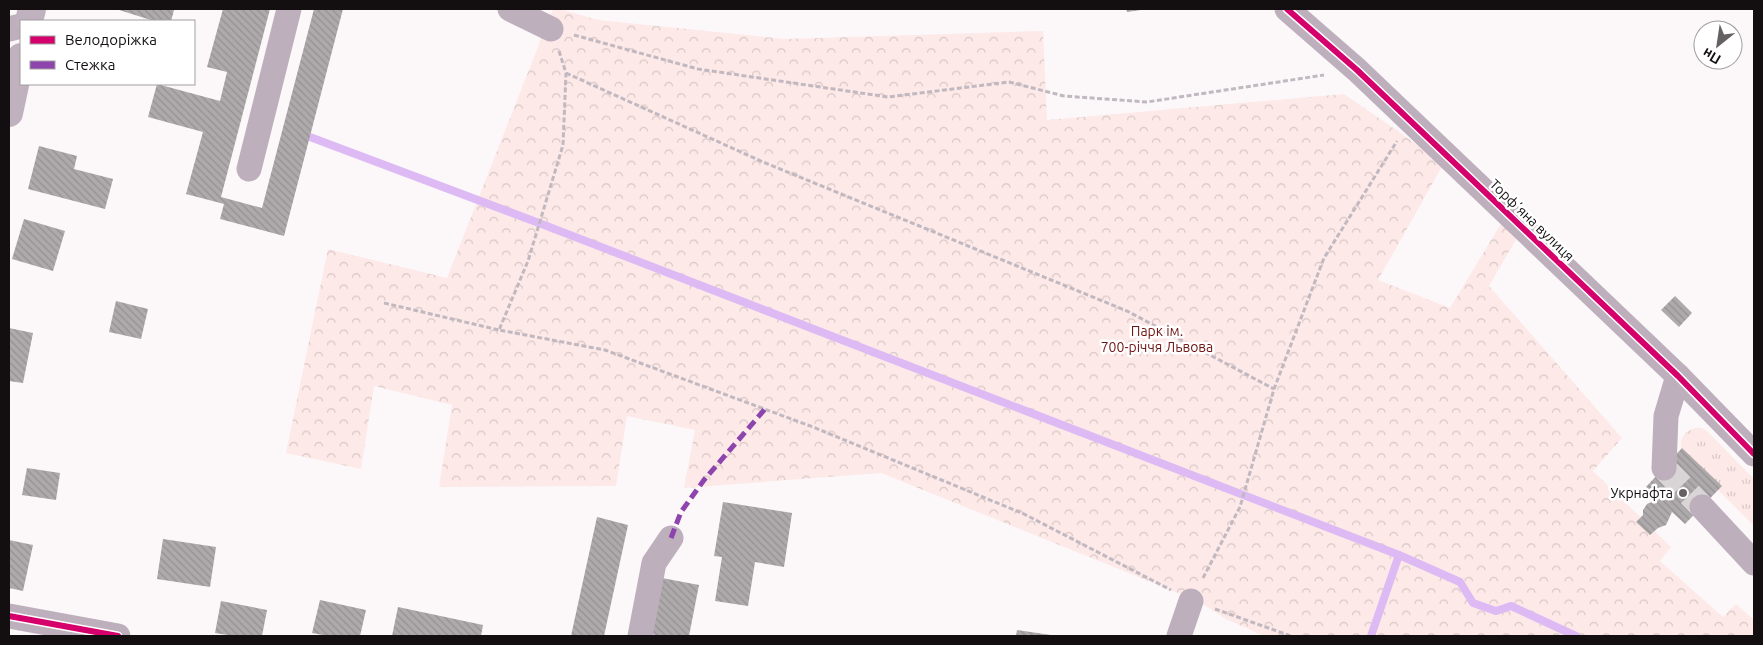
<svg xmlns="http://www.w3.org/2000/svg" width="1763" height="645" font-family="Ubuntu,sans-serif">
<defs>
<pattern id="grass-tufts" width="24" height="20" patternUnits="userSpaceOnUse" patternTransform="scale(1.25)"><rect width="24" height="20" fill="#fde9e8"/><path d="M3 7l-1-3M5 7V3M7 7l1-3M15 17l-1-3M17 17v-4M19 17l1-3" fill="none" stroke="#d8c7c6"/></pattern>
<pattern id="forest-crowns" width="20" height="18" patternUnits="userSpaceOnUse" patternTransform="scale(1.25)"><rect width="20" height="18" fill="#fde9e8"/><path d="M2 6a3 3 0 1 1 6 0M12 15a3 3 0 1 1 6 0" fill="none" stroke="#d8c7c6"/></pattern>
<pattern id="building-back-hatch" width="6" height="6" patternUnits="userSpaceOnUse" patternTransform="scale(1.25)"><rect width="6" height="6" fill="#aeaaab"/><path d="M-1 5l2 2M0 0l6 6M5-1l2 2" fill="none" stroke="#959192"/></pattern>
</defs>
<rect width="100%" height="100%" fill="#fcf8fa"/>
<path fill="url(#grass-tufts)" d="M1695,428H1702L1708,432L1754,479V526L1684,456C1677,443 1681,433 1695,428Z"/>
<path fill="url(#forest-crowns)" d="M553,9H560L598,20L785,39L1043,31L1047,120L1344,94L1444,163L1378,280L1450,308L1502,222L1518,236L1489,286L1622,438L1593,471L1671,547L1660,561L1723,617L1736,604L1754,620V636H1264L1226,619L1198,601L881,473L684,488L695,430L627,416L616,486L439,487L452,405L374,386L361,469L286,453L328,249L447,278Z"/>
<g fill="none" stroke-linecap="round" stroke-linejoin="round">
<g stroke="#ddbaf4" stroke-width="8">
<path d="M310,137L539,223L1399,555L1371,636"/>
<path d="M1399,555L1460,582L1473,603L1496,611L1511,606L1576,636"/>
</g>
</g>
<g fill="url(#building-back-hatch)">
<path d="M116,9H171L174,10L171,21H154Z"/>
<path d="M223,9H270L221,197L262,208L314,9H343L284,236L220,219L224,204L186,194L203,132L148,117L157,84L220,101L227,72L207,67Z"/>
<path d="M1126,9H1141V10L1127,12Z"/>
<path d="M39,146L77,156L74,169L113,179L105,209L28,189Z"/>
<path d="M24,219L65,231L53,271L12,259Z"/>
<path d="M1675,296L1692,313L1679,327L1661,310Z"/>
<path d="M116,301L148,309L141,339L109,332Z"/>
<path d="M9,328L33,333L23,383L9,381Z"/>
<path d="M1682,448L1722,486L1685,524L1672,512L1666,525L1658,528L1650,535L1636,522L1643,515V510L1647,504L1658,499L1646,487Z"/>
<path d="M27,468L60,473L56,500L22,495Z"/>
<path d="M723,502L792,513L784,567L755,562L748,606L715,601L722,557L714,556Z"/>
<path d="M597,517L628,525L604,636H571Z"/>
<path d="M163,539L216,547L210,587L157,579Z"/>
<path d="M9,540L33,545L23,591L9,588Z"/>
<path d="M662,578L699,585L689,636H660L651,634Z"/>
<path d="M320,600L366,610L360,636H328L312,633Z"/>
<path d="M221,601L267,610L262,636H234L215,633Z"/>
<path d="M398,607L483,625L481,636H392Z"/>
<path d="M1017,630L1051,635V636H1016Z"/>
</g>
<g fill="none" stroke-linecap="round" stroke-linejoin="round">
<path stroke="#d9d5d7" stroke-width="25" stroke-dasharray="25 12" stroke-linecap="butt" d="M1664,468L1702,507"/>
<g stroke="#c2b8c0" stroke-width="3" stroke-dasharray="5 2.5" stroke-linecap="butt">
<path d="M574,35L698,69L888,97L1009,82L1064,96L1147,102L1324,75"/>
<path d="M559,51L566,73L563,145L528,261L499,330L605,350L813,427L1024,514L1171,590"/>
<path d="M566,73L763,162L1127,311L1274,389"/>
<path d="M384,303L499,330"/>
<path d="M1203,578L1240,507L1274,389L1324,258L1397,141"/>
<path d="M1215,609L1291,636"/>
</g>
<g stroke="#beafbc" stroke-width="25">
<path d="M510,9L551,29"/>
<path d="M1287,9L1357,70L1678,376L1754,454"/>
<path d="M9,29L21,26"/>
<path d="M249,169L289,9"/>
<path d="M1664,468L1666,416L1678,376"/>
<path d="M1702,507L1754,563"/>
<path d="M9,616L118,636"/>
<path d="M640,636L654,563L671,538"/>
<path d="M1179,636L1191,601"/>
</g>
<g stroke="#c0b1be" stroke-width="28">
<path d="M29,21L32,9"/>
<path d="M9,113L21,57"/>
</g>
<path stroke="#8e44ad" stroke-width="5" stroke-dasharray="10 5" stroke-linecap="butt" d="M671,538L681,512L704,480L765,409"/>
<g stroke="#fff" stroke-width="9">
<g id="cycleway">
<path d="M1287,9L1357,70L1678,376L1754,454"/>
<path d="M9,616L118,636"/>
</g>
</g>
<use href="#cycleway" stroke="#d6006c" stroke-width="6"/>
</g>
<circle fill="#656163" stroke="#fff" stroke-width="2" cx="1683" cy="493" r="5"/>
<g text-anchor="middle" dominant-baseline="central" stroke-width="5" stroke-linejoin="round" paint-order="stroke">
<g font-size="14" fill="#130f11" stroke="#fff">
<text transform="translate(1532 220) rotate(44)">Торфʼяна вулиця</text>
</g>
<g font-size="14" fill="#6f1614" stroke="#fff">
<text x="1157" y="331">Парк ім.<tspan x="1157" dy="16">700-річчя Львова</tspan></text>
</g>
<g font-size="14" fill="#130f11" stroke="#fff" text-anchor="end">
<text x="1673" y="493">Укрнафта</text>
</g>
</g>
<rect width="1763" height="645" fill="none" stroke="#130f11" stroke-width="20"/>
<rect x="20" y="20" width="175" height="65" fill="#ffffff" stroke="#a19fa0"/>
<rect x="30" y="36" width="25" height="8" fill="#d6006c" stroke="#a19fa0"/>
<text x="65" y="45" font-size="15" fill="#130f11">Велодоріжка</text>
<rect x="30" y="61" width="25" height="8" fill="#8e44ad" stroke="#a19fa0"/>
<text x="65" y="70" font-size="15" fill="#130f11">Стежка</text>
<g transform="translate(1718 45) rotate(210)"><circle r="24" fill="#ffffff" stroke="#a19fa0"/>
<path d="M0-4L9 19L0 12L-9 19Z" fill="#656163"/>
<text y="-8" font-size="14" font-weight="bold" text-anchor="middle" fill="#130f11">Пн</text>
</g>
</svg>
